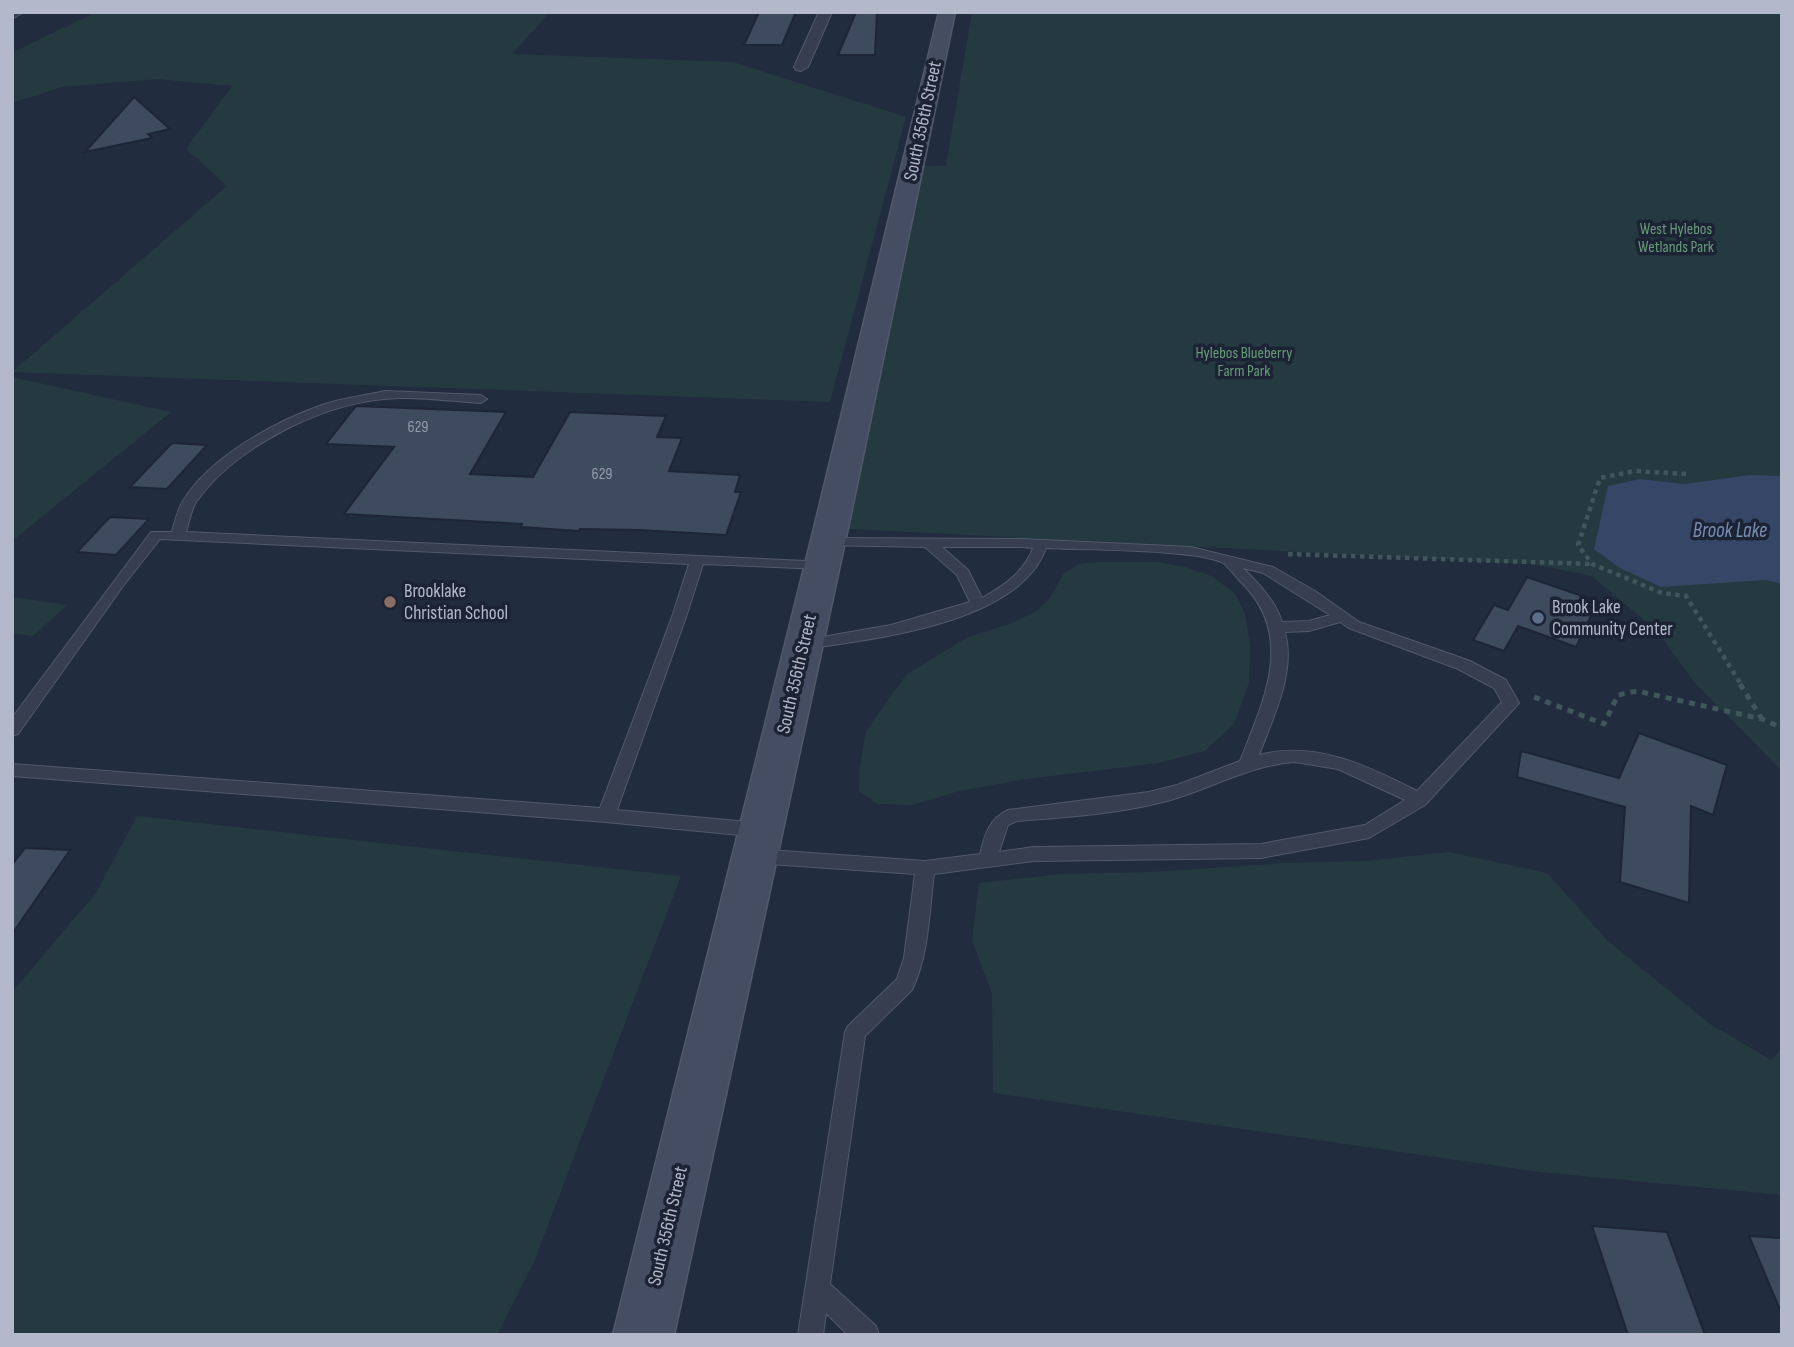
<svg xmlns="http://www.w3.org/2000/svg" width="1794" height="1347" font-family="'Sofia Sans Condensed',sans-serif">
<rect width="100%" height="100%" fill="#222c3f"/>
<g fill="#243a40">
<path d="M96,12H550L512,54L733,62L906,117L830,402L12,372L227,186L186,149L232,86L158,79L61,87L12,103V53Z"/>
<path d="M972,12H1782V569L1717,480L1685,484L1640,479L1766,580L1782,584V771L1694,682L1658,632L1592,576L1533,564L831,528L914,165L946,166Z"/>
<path d="M12,377L171,412L12,541Z"/>
<path d="M1098,562H1158L1185,567L1211,576L1235,593L1245,614L1250,645L1249,683L1234,724L1205,751L1158,763L1027,779L959,791L912,805L878,804L859,791L860,765L866,731L906,675L966,638L1009,624L1035,612L1050,598L1064,573L1079,564Z"/>
<path d="M12,597L67,605L33,636L12,633Z"/>
<path d="M137,816L681,876L534,1262L497,1335H12V992L96,893Z"/>
<path d="M1449,852L1547,873L1608,941L1710,1024L1771,1060L1782,1048V1195L1540,1172L993,1093L992,993L972,941L979,883L1061,874L1152,872L1286,863L1366,861Z"/>
</g>
<path fill="#354667" d="M1750,475L1782,476V584L1766,580L1661,587L1620,568L1594,549L1608,486L1640,479L1685,484Z"/>
<g fill="#3e4a5e" stroke="#1e2536" stroke-width="2">
<path d="M759,12H796L782,45H744Z"/>
<path d="M856,12H877L875,55H838Z"/>
<path d="M134,97L170,129L148,134L152,138L85,152Z"/>
<path d="M356,406L506,412L470,474L533,477L570,412L666,416L657,437L682,438L669,471L740,475L735,492H741L726,535L639,530L580,529L579,531L521,527L522,524L344,514L394,447L326,444Z"/>
<path d="M172,443L207,445L167,489L130,487Z"/>
<path d="M110,517L149,519L116,555L77,552Z"/>
<path d="M1527,577L1588,598L1583,606L1594,610L1576,647L1518,626L1504,651L1473,640L1494,605L1508,610Z"/>
<path d="M1639,733L1727,765L1713,815L1691,806L1689,903L1620,882L1625,807L1517,777L1521,751L1619,778Z"/>
<path d="M25,848L70,850L12,934V865Z"/>
<path d="M1592,1226L1667,1232L1705,1335H1628Z"/>
<path d="M1749,1236L1782,1238V1312H1781Z"/>
</g>
<g fill="none" stroke-linecap="round" stroke-linejoin="round">
<g stroke="#52596a" stroke-width="2">
<g id="lane">
<path d="M385,391L481,395L487,399L481,403C450,401 416,396 384,399C319,405 234,448 196,502C191,510 189,523 186,532L827,562L829,565L822,569L703,564L686,617L617,810L760,823L766,825L769,830L766,835L760,837L606,822L12,776V764L600,808L672,617L689,564L160,539L123,586L18,734L12,736V718L151,532H172C175,522 177,510 183,501C210,457 274,422 322,405C342,398 364,396 385,391Z"/>
<path d="M827,538L1022,539L1191,547L1273,567L1315,591L1359,622L1470,661L1506,680L1519,703L1425,805L1369,838L1261,858L1034,861L934,874C929,912 929,955 912,990L865,1036L830,1284L876,1326L879,1335H848L826,1313L823,1335H798L845,1032L848,1026L897,979L904,958L915,874L756,863L750,861L747,856L750,851L756,849L925,861L980,854C985,834 989,819 1008,810L1149,792L1177,785L1240,761C1264,700 1296,636 1241,582C1236,577 1228,566 1223,563C1199,549 1080,550 1046,548C1019,624 874,639 804,649L799,647L796,644L799,641L891,625L970,602L957,575L925,547L822,545L820,542ZM942,547H1022L1033,548C1023,573 1005,585 982,598L968,570ZM1243,568L1263,573L1330,615L1309,621L1282,622C1275,600 1259,584 1243,568ZM1340,622L1349,628L1458,669L1494,688L1502,702L1417,791C1368,766 1315,740 1259,755C1273,718 1296,672 1285,632L1309,631ZM1295,762L1338,769L1405,800L1365,825L1261,844L1034,847L999,852L1008,825L1017,821C1067,817 1118,814 1167,801C1211,789 1249,765 1295,762Z"/>
</g>
</g>
<g stroke="#52596a" stroke-width="2">
<g id="street">
<path d="M12,12H24L12,19Z"/>
<path d="M819,12H832L808,67L801,71L796,70L794,67Z"/>
</g>
</g>
<g stroke="#52596a" stroke-width="3">
<path id="secondary" d="M939,12H955L848,528L674,1335H613L814,528Z"/>
</g>
<g stroke="#3f565a" stroke-width="4.5" stroke-dasharray="4.5 4.5" stroke-linecap="butt">
<path d="M1686,474L1635,471L1600,478L1578,545L1592,564L1662,593L1686,596L1742,686"/>
<path d="M1288,554L1591,564"/>
</g>
<g stroke="#3f565a" stroke-width="5" stroke-dasharray="6 6" stroke-linecap="butt">
<path d="M1740,684L1762,719"/>
<path d="M1534,697L1604,724L1618,695L1637,691L1762,719L1782,728"/>
</g>
<use href="#lane" fill="#373e4f" fill-rule="evenodd"/>
<use href="#street" fill="#373e4f" fill-rule="evenodd"/>
<use href="#secondary" fill="#444d62" fill-rule="evenodd"/>
</g>
<circle fill="#8d6e63" stroke="#1c2334" stroke-width="2.5" cx="390" cy="602" r="7"/>
<circle fill="#5c6f8a" stroke="#1c2334" stroke-width="2.5" cx="1538" cy="618" r="7"/>
<g text-anchor="middle" dominant-baseline="central" stroke-width="7" stroke-linejoin="round" paint-order="stroke">
<g font-size="16" fill="#689c79" stroke="#1c2334">
<text x="1676" y="229">West Hylebos<tspan x="1676" dy="18">Wetlands Park</tspan></text>
<text x="1244" y="353">Hylebos Blueberry<tspan x="1244" dy="18">Farm Park</tspan></text>
</g>
<g font-size="16" fill="#969daf">
<text x="418" y="427">629</text>
<text x="602" y="474">629</text>
</g>
<g font-size="19" fill="#b3b9ca" stroke="#1c2334">
<text transform="translate(923 121) rotate(-78)">South 356th Street</text>
<text transform="translate(797 674) rotate(-77)">South 356th Street</text>
<text transform="translate(668 1226) rotate(-77)">South 356th Street</text>
</g>
<g font-size="19" fill="#b3b9ca" stroke="#1c2334" text-anchor="start">
<text x="404" y="591">Brooklake<tspan x="404" dy="22">Christian School</tspan></text>
<text x="1552" y="607">Brook Lake<tspan x="1552" dy="22">Community Center</tspan></text>
</g>
<g font-size="21" font-style="italic" fill="#788db3" stroke="#1c2334">
<text x="1730" y="530">Brook Lake</text>
</g>
</g>
<rect width="1794" height="1347" fill="none" stroke="#b3b9ca" stroke-width="28"/>
</svg>
